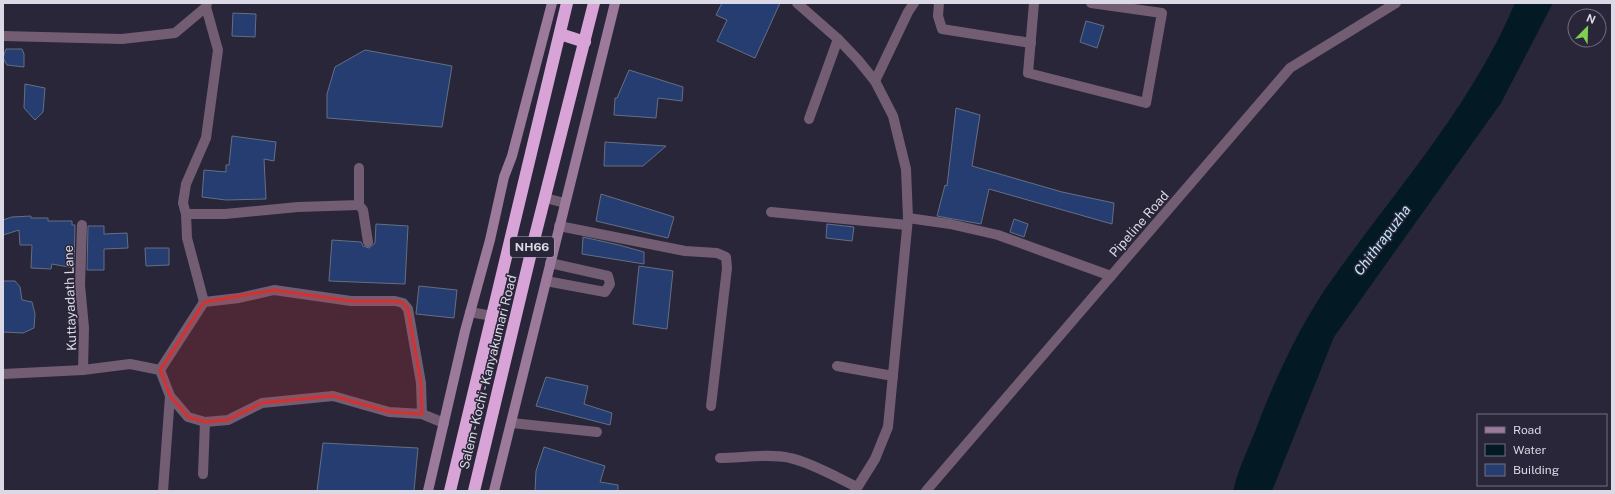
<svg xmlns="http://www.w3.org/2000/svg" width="1615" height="494" font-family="'Public Sans',sans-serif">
<rect width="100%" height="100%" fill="#2a2639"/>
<path fill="#031a25" d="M1515,3H1553L1501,103L1334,337L1272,491H1233C1238,470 1248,449 1256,429C1275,378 1302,321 1333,278C1397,188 1472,105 1515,3Z"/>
<g fill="#253d70" stroke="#646f83">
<path d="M722,3H780L755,58L717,41L727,20L716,15Z"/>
<path d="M233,13L256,14L255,37L232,36Z"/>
<path d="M1086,21L1104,26L1097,48L1080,42Z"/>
<path d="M6,49H22L24,54V67L7,65L3,58Z"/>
<path d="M365,50L452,66L442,127L327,118V94L335,67Z"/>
<path d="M629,70L683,87L682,101L658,98L656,118L614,115L615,98H617Z"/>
<path d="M25,84L45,88L43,112L35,120L24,108Z"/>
<path d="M956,108L980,115L972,166L1062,192L1114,203L1112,224L989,189L981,224L937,216L945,185L947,186Z"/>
<path d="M232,136L276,142L274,161L264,159L266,199L226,200L202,197L204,170L226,172V165H229Z"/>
<path d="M605,142L666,146L643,166H604Z"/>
<path d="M601,194L674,217L668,238L596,221Z"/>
<path d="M31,216V218H48V221H72V225H75L74,268L52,264L51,269L31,268L32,245H20L19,230L3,235V220L12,217Z"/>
<path d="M1014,219L1028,224L1024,237L1010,232Z"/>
<path d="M376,224L408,226L405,284L329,281L332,240L361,242L363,246L369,248L375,243Z"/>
<path d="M827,224L854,227L852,241L826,238Z"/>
<path d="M88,226H104V234L127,233L128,248L104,249V270H87Z"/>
<path d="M583,237L619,245L644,252V264L582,254Z"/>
<path d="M145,248H169V265L146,266Z"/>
<path d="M639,266L673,271L667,329L633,324Z"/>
<path d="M3,281H15L20,287L22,300L32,302L35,314L34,328L23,333L3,332Z"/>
<path d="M419,286L457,290L454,318L416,314Z"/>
<path d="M546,377L588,386L584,404L612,413L610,425L536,406Z"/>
<path d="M323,443L418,448L414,491H317Z"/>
<path d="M544,447L605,466L600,482L618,485V491H535L536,471Z"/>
</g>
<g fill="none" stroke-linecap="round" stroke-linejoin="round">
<g stroke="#735d72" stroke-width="10">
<path d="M207,3L206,7L218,50L206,138L186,184L183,203L186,214L187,238L204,302L239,298L274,290L351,301H395L403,303L408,309L421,383L422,414"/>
<path d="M797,3L838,39L858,60L875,81L893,116L906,169L908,218L888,427L875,459L855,491"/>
<path d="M939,3L938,16L942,29L1031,43"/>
<path d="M1034,3L1028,73L1146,103L1162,13L1091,3"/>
<path d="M3,36L122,39L175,33L206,7"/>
<path d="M875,81L908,12L914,3"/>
<path d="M809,119L838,39"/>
<path d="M545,198L565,203"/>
<path d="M359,205L363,210L368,242"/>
<path d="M771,212L907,225"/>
<path d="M186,214H225L298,207L359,205V168"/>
<path d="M908,218L950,224L998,235L1111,276"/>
<path d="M82,225L80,285L84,328L83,370"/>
<path d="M559,226L685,251L717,253L726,257L727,268L711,406"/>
<path d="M546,281L605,292L610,284L608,276L550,263"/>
<path d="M470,312L492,316"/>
<path d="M837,366L893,376"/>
<path d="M160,370L170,396L188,417L205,422L228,420L262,403L333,396L389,412L422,414L444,423"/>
<path d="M3,374L83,370L130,364L160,370L204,302"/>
<path d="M512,423L597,432"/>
<path d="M720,458C741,458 769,453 790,458C810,462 838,478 857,487"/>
<path d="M203,474L205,422"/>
<path d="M163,491L170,396"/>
<path d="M926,491L1290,68L1396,3"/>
</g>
<g stroke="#9c7a9b" stroke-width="10">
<path d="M428,491L465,331L490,240L504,177L512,156L552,3"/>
<path d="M494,491L615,3"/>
</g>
<g stroke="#d8a4d8" stroke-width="12">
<path d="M560,34L585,42"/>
<path d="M450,491L567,3"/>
<path d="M474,491L534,240L594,3"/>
</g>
</g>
<path fill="#d63131" fill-opacity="0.2" stroke="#d63131" stroke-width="3" stroke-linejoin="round" d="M274,290L351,301H395L403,303L408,309L421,383L422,414L389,412L333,396L262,403L228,420L205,422L188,417L170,396L160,370L204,302Z"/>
<g text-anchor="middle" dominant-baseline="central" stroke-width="3" stroke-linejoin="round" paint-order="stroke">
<rect fill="#2a2639" stroke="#a6a3b1" stroke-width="1" x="510" y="237" width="44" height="20" rx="3"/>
<g font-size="12" font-weight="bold" fill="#dbd9e5">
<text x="532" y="247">NH66</text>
</g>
<g font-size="13" fill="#dbd9e5" stroke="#2a2639">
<text transform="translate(1139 224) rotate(-49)">Pipeline Road</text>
<text transform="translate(70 298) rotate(-92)">Kuttayadath Lane</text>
<text transform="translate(488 372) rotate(-76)">Salem - Kochi - Kanyakumari Road</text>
</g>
<g font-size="14" font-style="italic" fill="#c1e7fc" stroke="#2a2639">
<text transform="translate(1382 240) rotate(-53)">Chithrapuzha</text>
</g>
</g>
<rect width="1615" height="494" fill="none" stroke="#dbd9e5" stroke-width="8"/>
<rect x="1477" y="414" width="130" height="72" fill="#2a2639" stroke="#716e7e"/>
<rect x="1485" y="427" width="20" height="6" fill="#9c7a9b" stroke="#716e7e"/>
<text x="1513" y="434" font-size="12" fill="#dbd9e5">Road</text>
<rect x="1485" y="444" width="20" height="12" fill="#031a25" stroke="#716e7e"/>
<text x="1513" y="454" font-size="12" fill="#dbd9e5">Water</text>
<rect x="1485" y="464" width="20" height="12" fill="#253d70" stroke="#716e7e"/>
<text x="1513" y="474" font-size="12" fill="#dbd9e5">Building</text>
<g transform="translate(1587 28) rotate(23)"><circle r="19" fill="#2a2639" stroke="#716e7e"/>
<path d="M0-3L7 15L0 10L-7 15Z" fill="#7fd052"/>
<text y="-6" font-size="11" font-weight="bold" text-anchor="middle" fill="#dbd9e5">N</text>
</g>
</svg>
